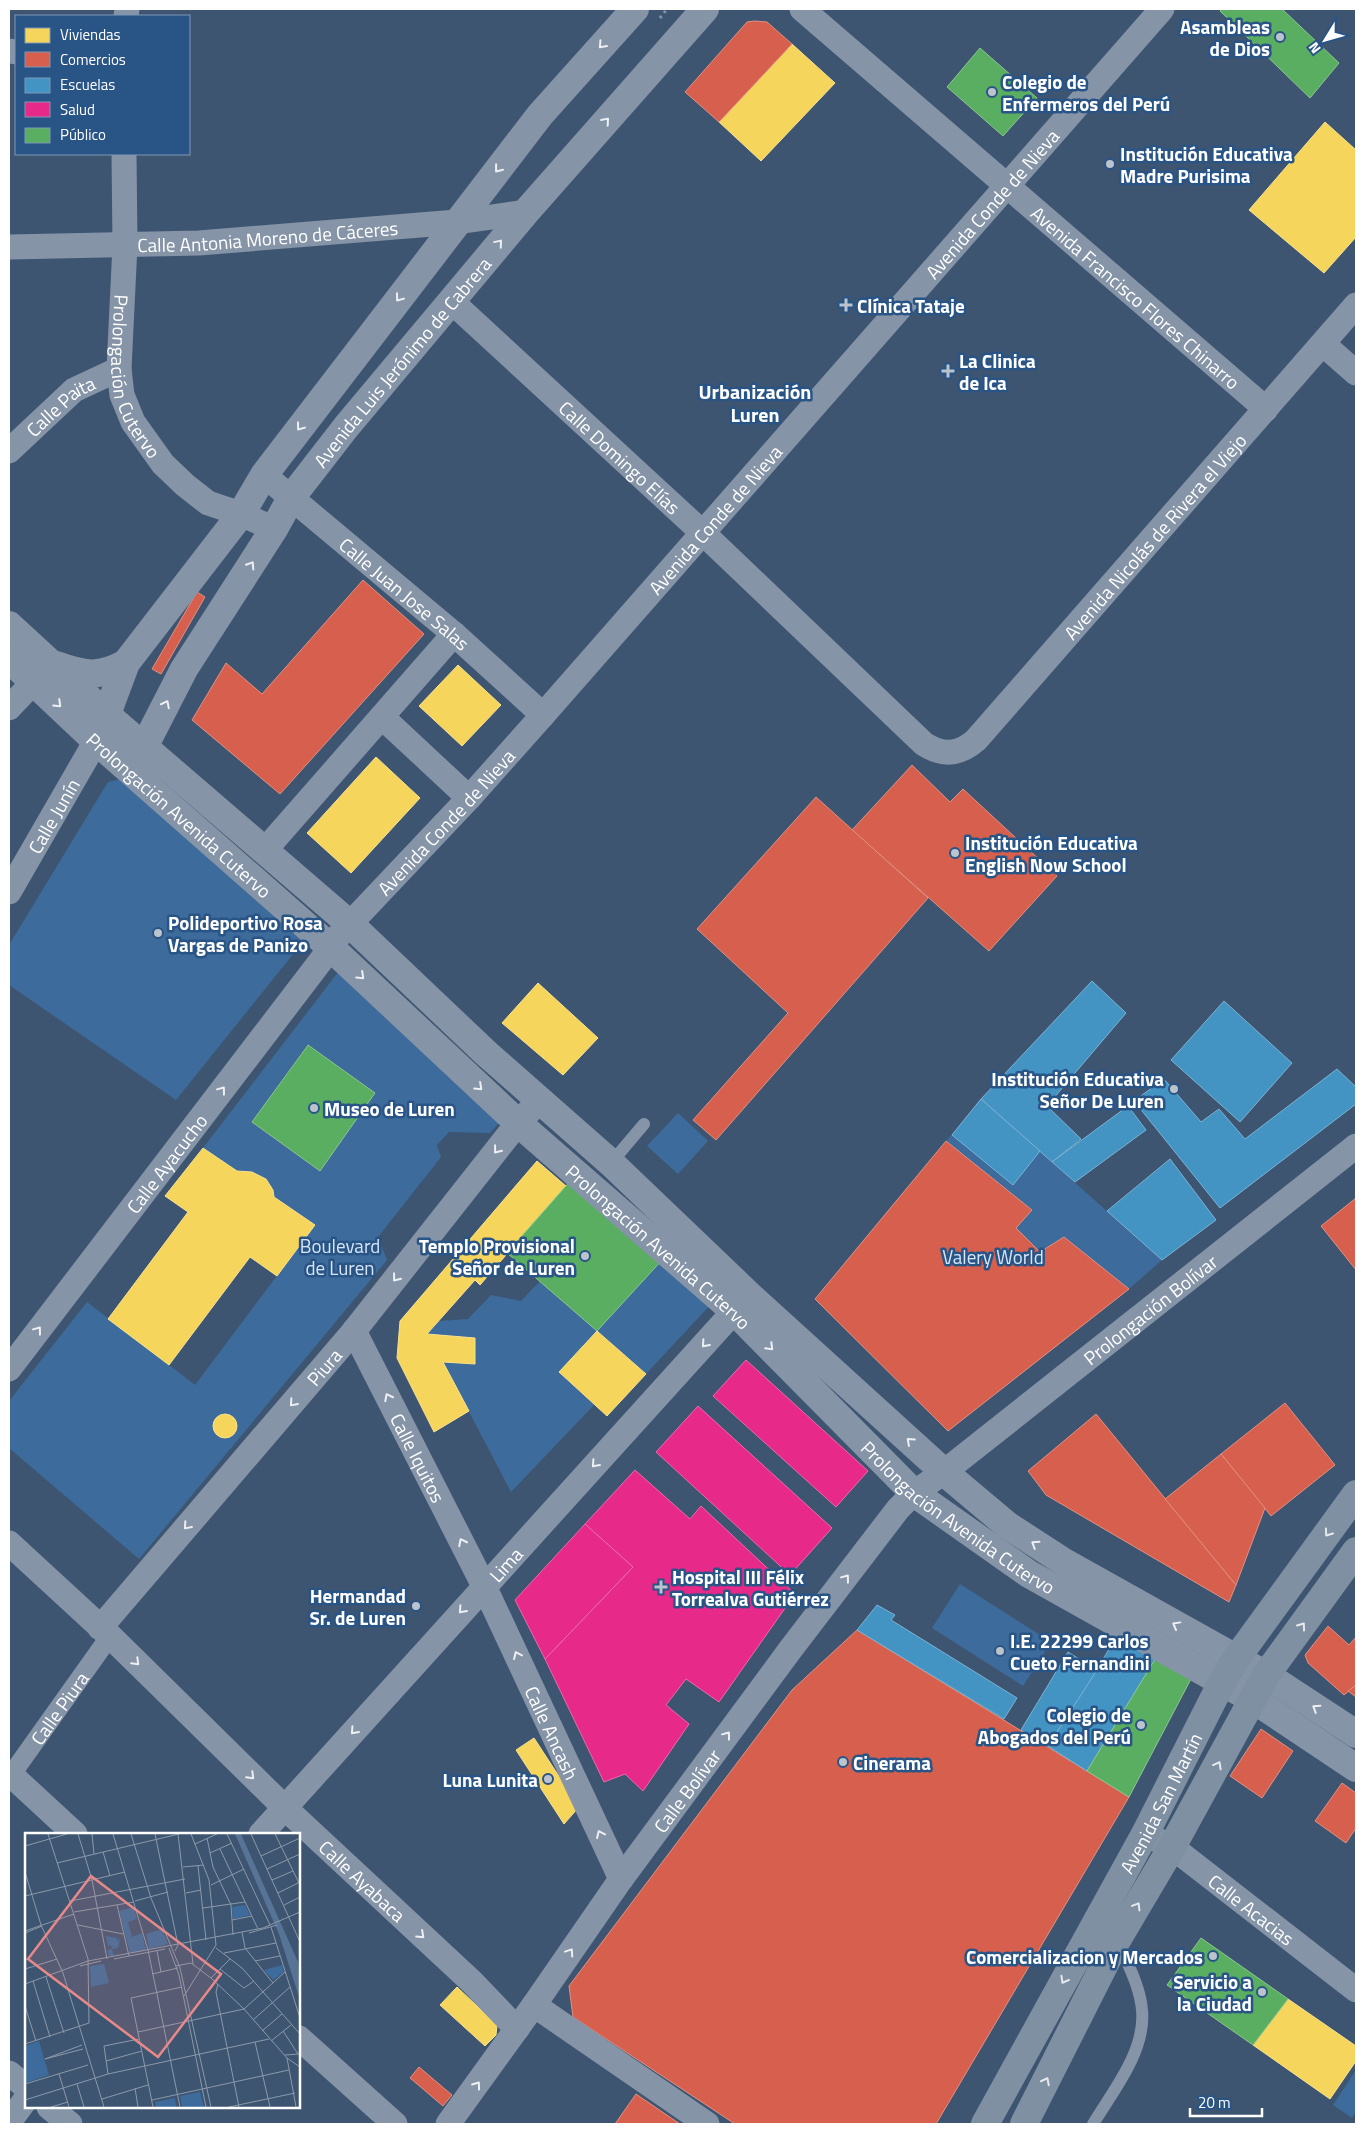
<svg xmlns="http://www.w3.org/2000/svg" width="1365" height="2133" font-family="'Titillium Web',sans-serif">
<rect width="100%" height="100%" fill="#3e5571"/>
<g fill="#3d6b9b" fill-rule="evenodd">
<path d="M134,776L300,924L302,943L176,1100L9,985V945L108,782Z"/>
<path d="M339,971L499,1123L490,1133L449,1132L437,1145L441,1157L378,1237L387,1260L139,1559L9,1448V1401L87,1302L195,1385L315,1225L274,1197L273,1190L266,1179L252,1172L237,1171L203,1148ZM307,1045L375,1093L320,1171L252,1122Z"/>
<path d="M981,1099L1162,1260L1129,1289L948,1431L815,1299Z"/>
<path d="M678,1113L708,1141L678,1174L647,1146Z"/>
<path d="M663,1259L713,1302L646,1374L597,1331L559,1372L594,1405L511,1492L443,1362L474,1364L427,1334L439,1321L468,1319L491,1295L521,1301L540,1281Z"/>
<path d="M960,1584L1051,1642L1023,1686L932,1628Z"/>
<path d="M1356,2070V2111L1352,2118L1333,2105Z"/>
</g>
<g fill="#f6d55c" stroke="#f9e28d">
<path d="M792,44L835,83L761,161L719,122Z"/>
<path d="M1325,122L1356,150V237L1324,273L1249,210Z"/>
<path d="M458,665L501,705L462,746L419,706Z"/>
<path d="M376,757L420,798L351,873L307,833Z"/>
<path d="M538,983L598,1038L563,1075L502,1023Z"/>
<path d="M203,1148L237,1171L252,1172L266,1179L273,1190L274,1197L315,1225L277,1276L250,1257L169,1365L108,1319L188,1212L165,1196Z"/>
<path d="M537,1161L566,1186L480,1285L475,1280L427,1334L475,1338V1364L443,1362L469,1411L434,1432L397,1358L400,1321Z"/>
<path d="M597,1331L646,1374L607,1416L559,1372Z"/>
<circle cx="225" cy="1426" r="12"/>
<path d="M534,1738L579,1807L564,1824L516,1750Z"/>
<path d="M457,1987L497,2025L496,2035L485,2046L440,2005Z"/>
<path d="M1288,1999L1356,2046V2061L1330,2099L1253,2045Z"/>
</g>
<g fill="#d6604d" stroke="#e29082">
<path d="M754,21L767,22L792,44L719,122L685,92L747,22Z"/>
<path d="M363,580L424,634L280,794L192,720L226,663L262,694Z"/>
<path d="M197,592L205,597L161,674L152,669Z"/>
<path d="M912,765L950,802L963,789L1057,876L989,951L852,830Z"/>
<path d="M816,797L928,898L716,1140L693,1120L788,1013L697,929Z"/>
<path d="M946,1141L1032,1210L1016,1228L1040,1252L1064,1237L1129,1289L948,1431L815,1299Z"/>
<path d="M1356,1198V1270L1321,1226Z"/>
<path d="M1285,1403L1335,1465L1271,1516L1221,1454Z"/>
<path d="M1096,1414L1236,1585L1229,1602L1046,1495L1028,1471Z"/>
<path d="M1221,1454L1265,1508L1236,1585L1165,1499Z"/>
<path d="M1328,1626L1349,1645L1356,1637V1685L1344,1695L1308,1663L1305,1655Z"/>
<path d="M857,1630L1129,1797L936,2124H735L573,2017L569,1986L792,1690Z"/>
<path d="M1356,1685V1697L1348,1691Z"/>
<path d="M1261,1729L1293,1751L1262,1798L1230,1776Z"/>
<path d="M1342,1783L1356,1793V1828L1346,1843L1315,1821Z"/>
<path d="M419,2067L452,2095L443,2106L410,2078Z"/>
<path d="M636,2094L680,2124H615Z"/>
</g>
<g fill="#4393c3" stroke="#7bb3d5">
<path d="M1092,981L1126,1013L1047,1106L1081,1139L1052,1162L981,1099Z"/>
<path d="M1224,1001L1292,1063L1240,1122L1171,1060Z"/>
<path d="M1337,1069L1356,1087V1104L1220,1208L1134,1101L1164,1079L1201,1122L1219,1109L1245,1139Z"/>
<path d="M981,1099L1040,1151L1013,1185L952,1135Z"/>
<path d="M1128,1106L1146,1130L1075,1182L1052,1162Z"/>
<path d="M1170,1159L1216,1220L1162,1260L1107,1211Z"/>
<path d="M877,1605L895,1615L891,1620L1017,1698L1004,1719L857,1630Z"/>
<path d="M1120,1632L1157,1656L1087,1771L1048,1746Z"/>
<path d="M1068,1652L1097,1670L1048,1746L1021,1730Z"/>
</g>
<g fill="#e7298a" stroke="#ee69ad">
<path d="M746,1360L868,1471L836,1507L713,1396Z"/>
<path d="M698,1406L832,1528L790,1575L656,1452Z"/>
<path d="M635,1470L690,1519L701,1506L795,1594L719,1702L686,1679L666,1705L689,1724L643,1791L625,1774L604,1782L545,1659L633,1567L585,1524Z"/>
<path d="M585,1524L633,1567L545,1659L515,1600Z"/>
</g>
<g fill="#5aae61" stroke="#8cc690">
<path d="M1222,9H1282L1339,63L1310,98L1220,11Z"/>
<path d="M980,48L1037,98L1003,136L947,87Z"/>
<path d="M308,1045L375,1093L320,1171L252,1122Z"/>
<path d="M573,1178L663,1259L597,1331L507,1253Z"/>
<path d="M1157,1656L1191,1679L1129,1797L1087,1771Z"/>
<path d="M1201,1938L1288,1999L1253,2045L1167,1985Z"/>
</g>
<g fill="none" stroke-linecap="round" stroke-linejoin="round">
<path stroke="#8594a7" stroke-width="3" stroke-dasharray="2.5 4" stroke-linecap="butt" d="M660,18L667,9"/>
<g stroke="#8594a7" stroke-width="12">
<path d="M611,1163L644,1124"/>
<path d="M1093,2124C1113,2091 1146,2051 1142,2010C1140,1986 1127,1963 1118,1941"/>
</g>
<path stroke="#8594a7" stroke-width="19" id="s1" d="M9,1778L110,1636"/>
<g stroke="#8594a7" stroke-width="25">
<path id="s2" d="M802,9L1266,409"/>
<path d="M126,16L127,9"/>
<path d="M9,51L16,52"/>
<path id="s3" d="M124,154L125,245L119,369L122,395L133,422L163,464L185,485L208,503L241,514L274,529"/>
<path id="s4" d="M9,247L199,243L457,222L526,212"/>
<path id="s5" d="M451,301L704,534L924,744C943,756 959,755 976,740L1356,305"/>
<path d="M1323,344L1356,373"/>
<path id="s6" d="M9,451L74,390L119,369"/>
<path id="s7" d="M264,475L454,634L543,715"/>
<path d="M9,708L48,667"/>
<path d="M382,717L469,798"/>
<path d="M265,850L454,634"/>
<path id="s8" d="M9,892L96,741"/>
<path id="s9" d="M354,1331L484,1586L621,1879"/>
<path id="s10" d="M9,1369L323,958L329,946L469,798L543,715L1162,9"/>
<path id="s11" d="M9,1543L110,1636L285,1808L472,1982L517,2029"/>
<path id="s12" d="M100,1628L354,1331L518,1123L540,1100"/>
<path d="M9,1773L75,1834"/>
<path id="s13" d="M261,1834L747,1297"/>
<path id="s14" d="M1145,1834L1172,1847L1356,1990"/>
<path d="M534,2005L707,2124"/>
<path d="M299,2038L395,2124"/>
<path d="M9,2073L26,2087"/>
<path d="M49,2107L70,2124"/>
<path d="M9,2122L26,2099"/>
<path id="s15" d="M448,2124L534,2005L621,1879L790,1650L898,1509L914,1493L944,1472L1356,1146"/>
</g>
<g stroke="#8594a7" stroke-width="28">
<path d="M9,625L107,715L351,925L487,1054L611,1163L749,1295L944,1472L1007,1525L1064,1562L1266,1675L1356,1734"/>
<path id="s16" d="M9,659L96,741L329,946L518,1123L735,1312L914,1493L1029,1574L1254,1700L1356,1768"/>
<path d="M56,665C84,675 99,678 126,663"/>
<path d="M101,730L126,663L241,514L264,475L540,115L635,9"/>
<path id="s17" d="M144,747L184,669L274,529L291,498L346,427L526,212L705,9"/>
</g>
<g stroke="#7f90a2" stroke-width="28">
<path id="s18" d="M985,2124L1145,1834L1222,1682L1236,1659L1356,1494"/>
<path d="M1024,2124L1117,1940L1172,1847L1266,1675L1356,1551"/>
</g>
</g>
<defs><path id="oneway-chevron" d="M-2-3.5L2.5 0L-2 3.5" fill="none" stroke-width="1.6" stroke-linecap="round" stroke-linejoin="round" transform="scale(1.25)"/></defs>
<g stroke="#edeff2">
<use href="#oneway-chevron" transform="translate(602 45) rotate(132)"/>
<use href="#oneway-chevron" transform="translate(606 121) rotate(-49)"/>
<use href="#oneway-chevron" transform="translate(498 169) rotate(128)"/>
<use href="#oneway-chevron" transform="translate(499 243) rotate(-50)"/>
<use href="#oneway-chevron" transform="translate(399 298) rotate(127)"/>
<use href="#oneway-chevron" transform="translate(300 427) rotate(127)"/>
<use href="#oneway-chevron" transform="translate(251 565) rotate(-57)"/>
<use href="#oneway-chevron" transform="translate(58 704) rotate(44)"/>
<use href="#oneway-chevron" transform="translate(166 704) rotate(-63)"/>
<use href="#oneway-chevron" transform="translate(361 976) rotate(43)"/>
<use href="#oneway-chevron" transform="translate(479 1087) rotate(43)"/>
<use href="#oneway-chevron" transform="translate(222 1090) rotate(-53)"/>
<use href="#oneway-chevron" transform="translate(497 1150) rotate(128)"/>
<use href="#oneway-chevron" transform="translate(396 1278) rotate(128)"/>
<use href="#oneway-chevron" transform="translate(38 1330) rotate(-53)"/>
<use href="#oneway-chevron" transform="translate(705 1344) rotate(132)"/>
<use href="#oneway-chevron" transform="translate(770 1347) rotate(45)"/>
<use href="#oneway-chevron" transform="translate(388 1397) rotate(-117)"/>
<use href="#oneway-chevron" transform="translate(293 1403) rotate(131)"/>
<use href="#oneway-chevron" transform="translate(910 1441) rotate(-138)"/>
<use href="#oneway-chevron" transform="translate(595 1464) rotate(132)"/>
<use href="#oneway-chevron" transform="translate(187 1526) rotate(131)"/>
<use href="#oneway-chevron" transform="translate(462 1542) rotate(-117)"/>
<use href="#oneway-chevron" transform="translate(1035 1544) rotate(-147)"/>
<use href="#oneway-chevron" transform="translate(846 1578) rotate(-53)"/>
<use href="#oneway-chevron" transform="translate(462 1610) rotate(132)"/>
<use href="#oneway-chevron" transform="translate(1176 1625) rotate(-151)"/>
<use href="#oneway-chevron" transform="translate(517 1655) rotate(-115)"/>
<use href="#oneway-chevron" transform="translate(136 1662) rotate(45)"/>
<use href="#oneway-chevron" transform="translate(1316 1708) rotate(-147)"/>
<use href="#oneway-chevron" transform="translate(354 1731) rotate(132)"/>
<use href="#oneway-chevron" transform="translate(727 1735) rotate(-53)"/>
<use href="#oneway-chevron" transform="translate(251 1776) rotate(45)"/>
<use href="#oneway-chevron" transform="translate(600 1834) rotate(-115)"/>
<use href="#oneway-chevron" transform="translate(421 1935) rotate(43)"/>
<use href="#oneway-chevron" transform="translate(570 1952) rotate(-56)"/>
<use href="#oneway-chevron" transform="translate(477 2085) rotate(-54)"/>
</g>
<g stroke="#e5e9ec">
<use href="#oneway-chevron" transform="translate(1328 1533) rotate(126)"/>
<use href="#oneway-chevron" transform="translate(1302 1626) rotate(-54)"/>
<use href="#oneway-chevron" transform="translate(1218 1765) rotate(-61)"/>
<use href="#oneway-chevron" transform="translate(1137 1906) rotate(-59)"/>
<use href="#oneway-chevron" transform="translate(1064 1980) rotate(119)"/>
<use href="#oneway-chevron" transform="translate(1046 2081) rotate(-63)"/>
</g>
<g fill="#bbc4cd" stroke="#295486" stroke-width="2">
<circle cx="1280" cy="37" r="5"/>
<circle cx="992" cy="92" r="5"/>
<circle cx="1110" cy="164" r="5"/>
<path d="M843.5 297.5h5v5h5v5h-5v5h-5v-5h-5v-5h5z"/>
<path d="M945.5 363.5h5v5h5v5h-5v5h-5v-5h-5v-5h5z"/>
<circle cx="955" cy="853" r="5"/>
<circle cx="158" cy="933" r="5"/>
<circle cx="1174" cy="1089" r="5"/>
<circle cx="314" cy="1108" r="5"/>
<circle cx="585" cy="1256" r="5"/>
<path d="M658.5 1579.5h5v5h5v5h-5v5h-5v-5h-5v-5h5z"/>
<circle cx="416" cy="1606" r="5"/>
<circle cx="1000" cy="1651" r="5"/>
<circle cx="1141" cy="1725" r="5"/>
<circle cx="843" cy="1762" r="5"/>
<circle cx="548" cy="1779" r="5"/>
<circle cx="1213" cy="1956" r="5"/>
<circle cx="1262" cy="1992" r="5"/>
</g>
<g text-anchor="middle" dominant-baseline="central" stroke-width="5" stroke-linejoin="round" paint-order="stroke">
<g font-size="19" font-weight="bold" fill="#fff" stroke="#295486" text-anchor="start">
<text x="1270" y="26" text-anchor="end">Asambleas<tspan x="1270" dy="22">de Dios</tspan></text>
<text x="1002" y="81">Colegio de<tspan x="1002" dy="22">Enfermeros del Perú</tspan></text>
<text x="1120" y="153">Institución Educativa<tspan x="1120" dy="22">Madre Purisima</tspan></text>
<text x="857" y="305">Clínica Tataje</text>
<text x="959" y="360">La Clinica<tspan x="959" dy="22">de Ica</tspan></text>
<text x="965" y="842">Institución Educativa<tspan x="965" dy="22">English Now School</tspan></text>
<text x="168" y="922">Polideportivo Rosa<tspan x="168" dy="22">Vargas de Panizo</tspan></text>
<text x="1164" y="1078" text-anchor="end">Institución Educativa<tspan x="1164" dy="22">Señor De Luren</tspan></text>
<text x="324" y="1108">Museo de Luren</text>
<text x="575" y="1245" text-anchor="end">Templo Provisional<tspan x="575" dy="22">Señor de Luren</tspan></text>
<text x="672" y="1576">Hospital III Félix<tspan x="672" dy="22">Torrealva Gutiérrez</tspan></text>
<text x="406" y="1595" text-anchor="end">Hermandad<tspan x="406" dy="22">Sr. de Luren</tspan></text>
<text x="1010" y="1640">I.E. 22299 Carlos<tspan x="1010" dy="22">Cueto Fernandini</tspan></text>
<text x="1131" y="1714" text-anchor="end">Colegio de<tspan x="1131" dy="22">Abogados del Perú</tspan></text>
<text x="853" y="1762">Cinerama</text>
<text x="538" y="1779" text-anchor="end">Luna Lunita</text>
<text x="1203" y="1956" text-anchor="end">Comercializacion y Mercados</text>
<text x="1252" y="1981" text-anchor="end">Servicio a<tspan x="1252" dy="22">la Ciudad</tspan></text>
</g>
<g font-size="19" fill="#fff" stroke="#295486">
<text stroke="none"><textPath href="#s10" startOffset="1526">Avenida Conde de Nieva</textPath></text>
<text stroke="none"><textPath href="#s4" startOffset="259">Calle Antonia Moreno de Cáceres</textPath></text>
<text stroke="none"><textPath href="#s2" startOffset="441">Avenida Francisco Flores Chinarro</textPath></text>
<text stroke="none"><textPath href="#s17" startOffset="465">Avenida Luis Jerónimo de Cabrera</textPath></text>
<text stroke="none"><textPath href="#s3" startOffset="226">Prolongación Cutervo</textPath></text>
<text stroke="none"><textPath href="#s6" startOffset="69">Calle Paita</textPath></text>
<text stroke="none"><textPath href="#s5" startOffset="230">Calle Domingo Elías</textPath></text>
<text stroke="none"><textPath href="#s10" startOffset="1106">Avenida Conde de Nieva</textPath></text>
<text stroke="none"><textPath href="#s5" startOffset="976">Avenida Nicolás de Rivera el Viejo</textPath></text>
<text stroke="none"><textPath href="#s7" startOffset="184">Calle Juan Jose Salas</textPath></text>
<text stroke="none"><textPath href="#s16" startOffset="231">Prolongación Avenida Cutervo</textPath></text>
<text stroke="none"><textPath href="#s8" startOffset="88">Calle Junín</textPath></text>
<text stroke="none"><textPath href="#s10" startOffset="701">Avenida Conde de Nieva</textPath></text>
<text stroke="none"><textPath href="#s10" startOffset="259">Calle Ayacucho</textPath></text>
<text stroke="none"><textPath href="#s16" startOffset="876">Prolongación Avenida Cutervo</textPath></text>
<text stroke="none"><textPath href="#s15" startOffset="1084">Prolongación Bolívar</textPath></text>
<text stroke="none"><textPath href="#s12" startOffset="344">Piura</textPath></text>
<text stroke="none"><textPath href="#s9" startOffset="142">Calle Iquitos</textPath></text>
<text stroke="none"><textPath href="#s16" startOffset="1281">Prolongación Avenida Cutervo</textPath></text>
<text stroke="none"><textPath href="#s13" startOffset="364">Lima</textPath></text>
<text stroke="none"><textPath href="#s1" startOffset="86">Calle Piura</textPath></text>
<text stroke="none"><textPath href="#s9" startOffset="448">Calle Ancash</textPath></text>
<text stroke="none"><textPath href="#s15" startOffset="410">Calle Bolívar</textPath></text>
<text stroke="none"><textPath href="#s18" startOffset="366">Avenida San Martín</textPath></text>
<text stroke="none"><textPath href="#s11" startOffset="489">Calle Ayabaca</textPath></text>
<text stroke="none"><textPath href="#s14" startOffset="131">Calle Acacias</textPath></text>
</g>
<g font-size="19" fill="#d7e6f6" stroke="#295486">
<text x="340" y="1245">Boulevard<tspan x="340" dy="22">de Luren</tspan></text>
<text x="993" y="1256">Valery World</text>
</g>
<g font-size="20" font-weight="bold" fill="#fff" stroke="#295486">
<text x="755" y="391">Urbanización<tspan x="755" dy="23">Luren</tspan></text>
</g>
</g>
<g transform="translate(25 1833)">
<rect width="275" height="275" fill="#3e5571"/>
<path d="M220,72L225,82L208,86L207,74ZM109,74L112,86L103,89L107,104L117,100L121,117L105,120L94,78ZM137,96L143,111L124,116L121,101ZM81,103L92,105V108L95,106L93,115L87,116L89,123L84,124L82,117L87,116L86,112L83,113ZM79,131L84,150L66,154L65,133ZM257,132L259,139L248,147L239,137ZM14,208L24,242L0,250V213ZM175,259L179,274H157L155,263ZM150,265L151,274H131L130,269Z" fill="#3d6b9b"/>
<path d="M210,1H216L273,129L275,167L254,101Z" fill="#577496"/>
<path fill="none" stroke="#8b99aa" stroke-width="1" d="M53,1L67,47L82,126M67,1L69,21M88,1L123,117L155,274M106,1L126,65L155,135L186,274M130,1L153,112L150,118M153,1L168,131M202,1L245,92M226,1L275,109M250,1L274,50M182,5L188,34L206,72L208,102M170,11L192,1M0,13L42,1M195,16L233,96M78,19L85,43M185,20L207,10M236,23L275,5M32,30L154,1M173,33L181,107M158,34L179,32M242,36L275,21M0,39L16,92L38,140L79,274M247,47L268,38M186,52L219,36M161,60L176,57M253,60L275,49M0,63L100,39M45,68L160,46M110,68L143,59M92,72L104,123M259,72L275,64M178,75L220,69M49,79L109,69M207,87L227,83M53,92L98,101M246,94L275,185M0,98L49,81M217,99L220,115L248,150M0,100L17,93M224,100L252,92M144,115L154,142L181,274M191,115L217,135L275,201M132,118L136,139M199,120L251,110M89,126L140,116M230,128L255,123M55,133L76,128M151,133L166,130L186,145L219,176L262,225L275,234M0,136L32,126M195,136L219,155L229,148M127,141L153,135M21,144L39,200M186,145L205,126M8,148L25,204M0,151L63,128L238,95L275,79M193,151L191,159L214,274M159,163L191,112L184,47L166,1M0,173L11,208M228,187L265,154M237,198L257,181M258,198L273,221M113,199L219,176L260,139M246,208L266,192M230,209L245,274M0,211L64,190L63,126L23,1M57,212L20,226L58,216M260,222L275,221M262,225L271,274M81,228L117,218M34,241L44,274M83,241L79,213L114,206M0,251L63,232M52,251L59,274M110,255L113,274M77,266L123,252M0,267L83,241L244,206M127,267L264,237M26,274L43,269M128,274L106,165L157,154M204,274L270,260"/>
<path fill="#e88989" fill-opacity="0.15" stroke="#e88989" stroke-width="2.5" d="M66,43L196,141L133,224L3,126Z"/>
<rect width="275" height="275" fill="none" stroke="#fff" stroke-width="2.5"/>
</g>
<rect width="1365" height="2133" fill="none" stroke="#ffffff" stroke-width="20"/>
<rect x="15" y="15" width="175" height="140" fill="#295486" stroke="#7f98b6"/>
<rect x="25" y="28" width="25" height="15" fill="#f6d55c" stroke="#7f98b6"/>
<text x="60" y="40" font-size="15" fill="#ffffff">Viviendas</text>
<rect x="25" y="52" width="25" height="15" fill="#d6604d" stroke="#7f98b6"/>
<text x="60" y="65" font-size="15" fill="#ffffff">Comercios</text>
<rect x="25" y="78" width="25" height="15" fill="#4393c3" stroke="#7f98b6"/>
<text x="60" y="90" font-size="15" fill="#ffffff">Escuelas</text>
<rect x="25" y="102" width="25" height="15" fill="#e7298a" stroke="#7f98b6"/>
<text x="60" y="115" font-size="15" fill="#ffffff">Salud</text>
<rect x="25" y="128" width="25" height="15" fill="#5aae61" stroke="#7f98b6"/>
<text x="60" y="140" font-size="15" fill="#ffffff">Público</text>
<g transform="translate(1325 40) rotate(233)" stroke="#295486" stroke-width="4" paint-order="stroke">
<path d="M0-4L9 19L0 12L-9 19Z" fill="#ffffff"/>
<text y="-8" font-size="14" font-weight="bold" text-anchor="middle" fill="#ffffff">N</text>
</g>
<path d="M1190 2108v8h72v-8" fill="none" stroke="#ffffff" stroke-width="2.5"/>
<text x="1198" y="2108" font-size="15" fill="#ffffff" stroke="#295486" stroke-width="4" paint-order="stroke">20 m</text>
</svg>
